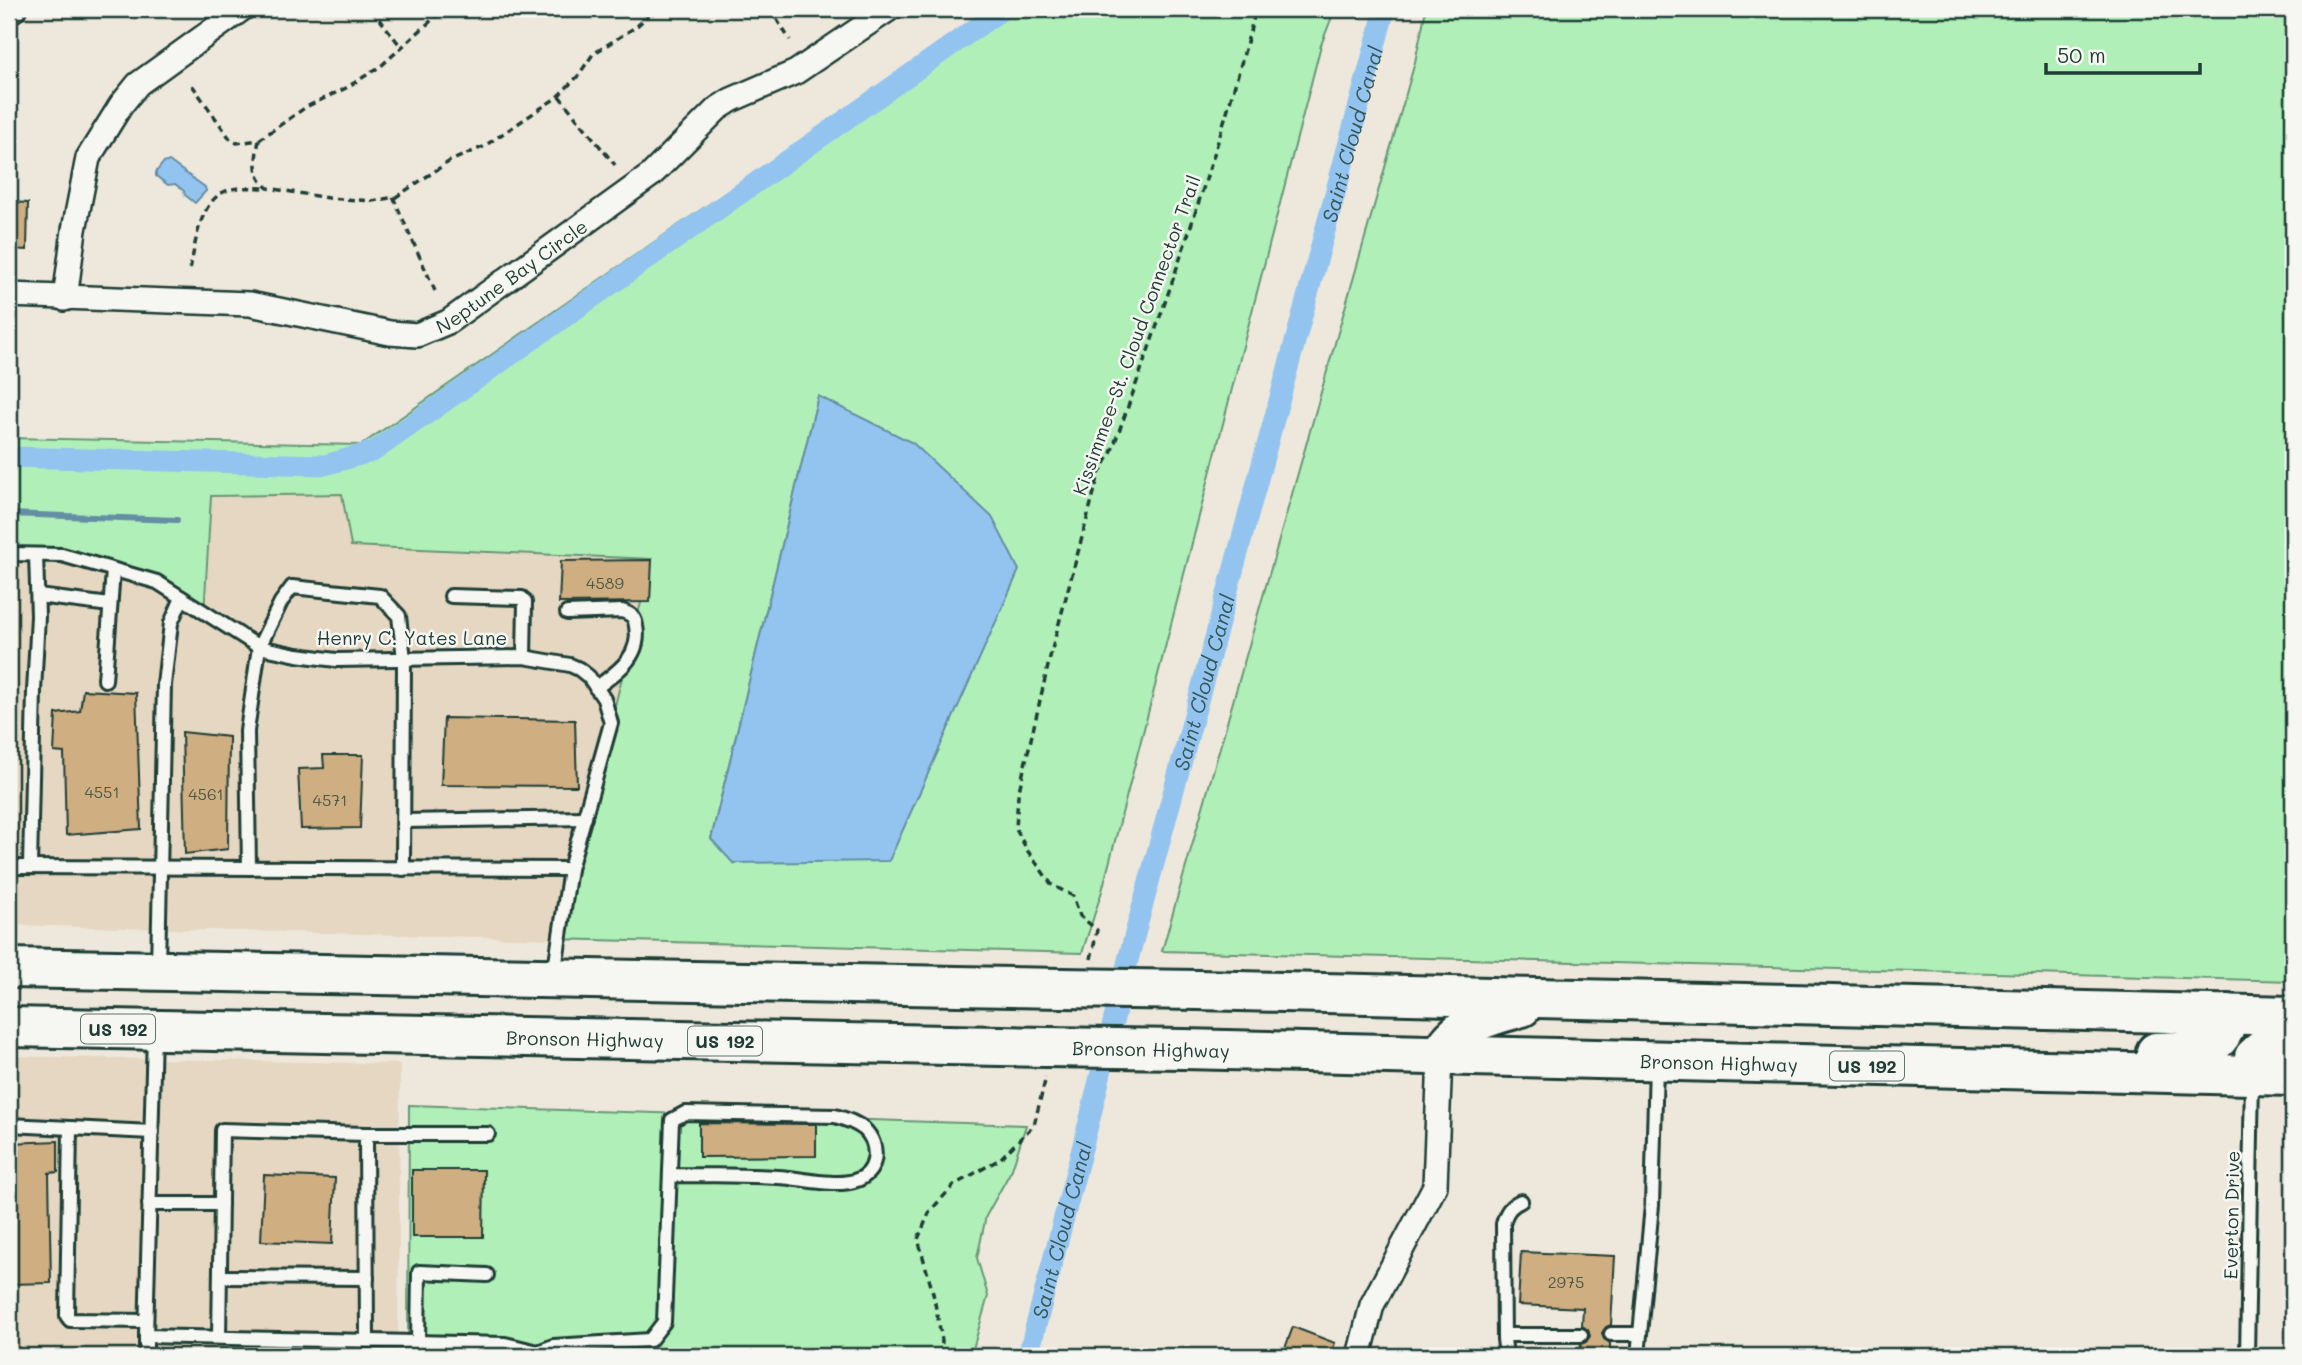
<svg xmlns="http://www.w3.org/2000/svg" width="2302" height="1365" font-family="Mali,sans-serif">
<rect width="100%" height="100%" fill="#eee8dc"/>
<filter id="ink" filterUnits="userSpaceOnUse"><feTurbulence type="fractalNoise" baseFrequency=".0143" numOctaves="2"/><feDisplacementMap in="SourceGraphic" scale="14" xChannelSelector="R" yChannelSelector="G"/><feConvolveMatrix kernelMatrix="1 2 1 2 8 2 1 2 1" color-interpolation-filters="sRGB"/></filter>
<g filter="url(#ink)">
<g fill="#e5d7c1">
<path d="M343,494L352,546L652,559L556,939L9,925V558L110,560L203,614L211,496Z"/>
<path d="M9,1056L400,1064L398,1356H9Z"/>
</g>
<g fill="#b0f0b8" stroke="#689676" stroke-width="2" fill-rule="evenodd">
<path d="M991,9H1335L1321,45L1102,891L1082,953L556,939L652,559L351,546L342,494L211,496L204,615L110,560L9,558V438L361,445ZM818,396L734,863L711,839Z"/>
<path d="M1426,9H2293V981L1162,951L1415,62Z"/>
<path d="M409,1105L1026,1125L1012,1169L986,1216L977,1258L988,1296L971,1356H408Z"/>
</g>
<g fill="#93c4ef" stroke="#658ea4" stroke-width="2">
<path d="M169,161L205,187L206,191L195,203L185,195L184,191L175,184L168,185L156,176V172L163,163Z"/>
<path d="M818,396L913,443L992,517L1019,570L889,861L733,863L711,839Z"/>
</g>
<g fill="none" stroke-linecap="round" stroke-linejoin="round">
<path stroke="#658ea4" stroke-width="6" d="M9,514L177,520"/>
<g stroke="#93c4ef" stroke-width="21">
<path d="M9,457L325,465L374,451L1003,9"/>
<path id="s1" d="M1028,1356L1091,1114L1129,956L1385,9"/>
</g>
</g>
<g fill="#cfae82" stroke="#1f3d34" stroke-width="2">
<path d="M9,202L28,203L27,250L9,249Z"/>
<path d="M652,560L650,602L559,603L561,561Z"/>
<path d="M83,690L136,693L141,829L66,835L64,753L54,752L56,714L80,711Z"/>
<path d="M444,718L575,720L577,786L441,785Z"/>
<path d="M182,732L229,737L228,849L185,854Z"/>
<path d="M323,755H363L360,828L301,829L298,769L324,768Z"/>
<path d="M699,1123L816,1124V1156L699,1157Z"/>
<path d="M58,1141V1172L49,1173L51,1283L9,1284V1143Z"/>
<path d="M412,1170H484L483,1237H412Z"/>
<path d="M264,1175L335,1178L332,1244L261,1241Z"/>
<path d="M1521,1252L1615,1256L1611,1325L1606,1327L1602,1333L1604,1339L1610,1343V1354L1580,1352L1581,1344L1586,1342L1590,1336L1588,1330L1582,1326L1583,1308L1518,1305Z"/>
<path d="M1293,1327L1335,1343L1330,1356H1282Z"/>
</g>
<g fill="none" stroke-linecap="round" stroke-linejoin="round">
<g stroke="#1f3d34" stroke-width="18">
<g id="lane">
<path d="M9,554L62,555L157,582L259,647L297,655L336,660L524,657L570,665L579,669L589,677L604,699L611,723L570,869"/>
<path d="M38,596L110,605"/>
<path d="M451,596L522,598L525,602L524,657"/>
<path d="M567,613L622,611C631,614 635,617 636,626C642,656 617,672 596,688"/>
<path d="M105,680L113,570"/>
<path d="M404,821L585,818"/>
<path d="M9,867L570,869L554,975"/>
<path d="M30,867L34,691L38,616L36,555"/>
<path d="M249,868L247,731L259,647L281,602L292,587L380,596L399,616L404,659L403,869"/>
<path d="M158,967L164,685L171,623L182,598"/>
<path d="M154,1033L146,1336L505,1344L538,1352"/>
<path d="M9,1125L152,1132"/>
<path d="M70,1128L67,1316L70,1320L146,1321"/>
<path d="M366,1134H488"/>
<path d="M149,1204H221"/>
<path d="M220,1277L367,1278"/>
<path d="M1611,1334H1640"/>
<path d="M1504,1335H1581"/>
<path d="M146,1336V1356"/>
<path d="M219,1337L222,1130L366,1134L367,1341"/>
<path d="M418,1342L419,1272L487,1275"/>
<path d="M537,1356L538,1352L553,1346L650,1340L664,1322L672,1120L685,1113L835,1116C846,1119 855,1122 864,1129C881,1145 878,1175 854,1181C833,1187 801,1178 778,1177C742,1175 706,1175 670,1175"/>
<path d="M1506,1356L1504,1339L1503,1224C1506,1212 1510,1206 1521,1201"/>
<path d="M1638,1356L1652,1205L1656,1065"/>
<path d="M2247,1356L2252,1078"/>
</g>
</g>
<g stroke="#1f3d34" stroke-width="28">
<g id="street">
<path d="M9,12L14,9"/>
<path id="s2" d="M9,295L250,304L390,333L417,335L448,322L651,175L717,109L731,100L796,72L889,9"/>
<path d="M65,299L74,230L88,158L121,105L138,84L242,9"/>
<path d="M1359,1356L1372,1305L1435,1186L1440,1056"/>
</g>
</g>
<g stroke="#1f3d34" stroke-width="44">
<g id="highway">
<path d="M9,968L1062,988"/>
<path d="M1198,990L2293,1016"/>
<path id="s3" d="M9,1027L1046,1047"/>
<path id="s4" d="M1183,1049L2293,1076"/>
<path d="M2156,1052C2189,1050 2223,1056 2228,1014"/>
<path d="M1440,1056C1458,1022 1488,1017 1522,1007"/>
<path d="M2253,1075L2254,1057C2266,1046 2277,1036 2293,1035"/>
</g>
</g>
<g stroke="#1f3d34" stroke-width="3.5" stroke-dasharray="7 5" stroke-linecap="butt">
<path d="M372,9L402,48"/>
<path d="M770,9L790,40"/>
<path d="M192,85L231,140L237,143L259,140L306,107L346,88L381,66L444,9"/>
<path d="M559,96L615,165"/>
<path d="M259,140C256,157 251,176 268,188L328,198L372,201L396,197L450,161L483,147L556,98L578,76L593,54L637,26L655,9"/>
<path d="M393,197L435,291"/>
<path d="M190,269C196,243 199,196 232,189C243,187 255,188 266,188"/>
<path d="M1091,959L1097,930L1080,916L1073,896L1052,885L1027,850L1016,829L1018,795L1051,653L1099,474L1111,453C1165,306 1216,160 1256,9"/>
<path d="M941,1356L942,1340L933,1293L918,1239L930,1211L954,1185L1000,1159L1034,1125L1046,1077"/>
</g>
<use href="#lane" stroke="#f6f6f2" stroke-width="12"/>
<use href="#street" stroke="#f6f6f2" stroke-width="23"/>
<use href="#highway" stroke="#f6f6f2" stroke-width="38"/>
<g stroke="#1f3d34" stroke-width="44" stroke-linecap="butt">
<g id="highway-bridge">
<path d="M1062,988L1198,990"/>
<path d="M1046,1047L1183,1049"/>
</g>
</g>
<use href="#highway-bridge" stroke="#f6f6f2" stroke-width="38"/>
</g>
</g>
<g text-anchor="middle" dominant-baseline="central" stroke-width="5" stroke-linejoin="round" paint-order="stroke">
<g font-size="16" fill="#4b5948">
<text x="605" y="582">4589</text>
<text x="102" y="791">4551</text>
<text x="206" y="793">4561</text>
<text x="330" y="799">4571</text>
<text x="1566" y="1281">2975</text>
</g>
<g fill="#f6f6f2" stroke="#60746d" stroke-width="2">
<rect x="81" y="1014.5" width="74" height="29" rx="5"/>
<rect x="688" y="1026.5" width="74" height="29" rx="5"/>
<rect x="1830" y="1051.5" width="74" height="29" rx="5"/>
</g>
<g font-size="18" font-weight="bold" fill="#1f3d34">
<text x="118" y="1029">US 192</text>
<text x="725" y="1041">US 192</text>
<text x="1867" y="1066">US 192</text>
</g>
<g font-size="19" fill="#1f3d34" stroke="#f6f6f2">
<text stroke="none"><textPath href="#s2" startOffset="523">Neptune Bay Circle</textPath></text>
<text transform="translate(1136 335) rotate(-70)">Kissimmee-St. Cloud Connector Trail</text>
<text x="412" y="637">Henry C. Yates Lane</text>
<text stroke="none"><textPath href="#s3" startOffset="576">Bronson Highway</textPath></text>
<text transform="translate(1151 1049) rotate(1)">Bronson Highway</text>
<text stroke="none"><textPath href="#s4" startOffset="536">Bronson Highway</textPath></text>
<text transform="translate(2231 1215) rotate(-89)">Everton Drive</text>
</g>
<g font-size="21" font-style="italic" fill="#365859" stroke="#f6f6f2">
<text stroke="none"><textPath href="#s1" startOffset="1264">Saint Cloud Canal</textPath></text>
<text stroke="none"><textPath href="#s1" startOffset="696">Saint Cloud Canal</textPath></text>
<text stroke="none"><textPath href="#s1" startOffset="130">Saint Cloud Canal</textPath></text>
</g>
</g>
<rect width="2302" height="1365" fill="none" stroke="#f6f6f2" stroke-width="35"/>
<rect x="18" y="18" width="2267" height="1330" fill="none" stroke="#1f3d34" stroke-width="2.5" filter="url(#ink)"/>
<path d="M2046 63v10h154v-10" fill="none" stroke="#1f3d34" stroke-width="3.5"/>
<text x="2057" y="63" font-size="21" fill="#1f3d34" stroke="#f6f6f2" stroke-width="5" paint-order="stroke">50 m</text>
</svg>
